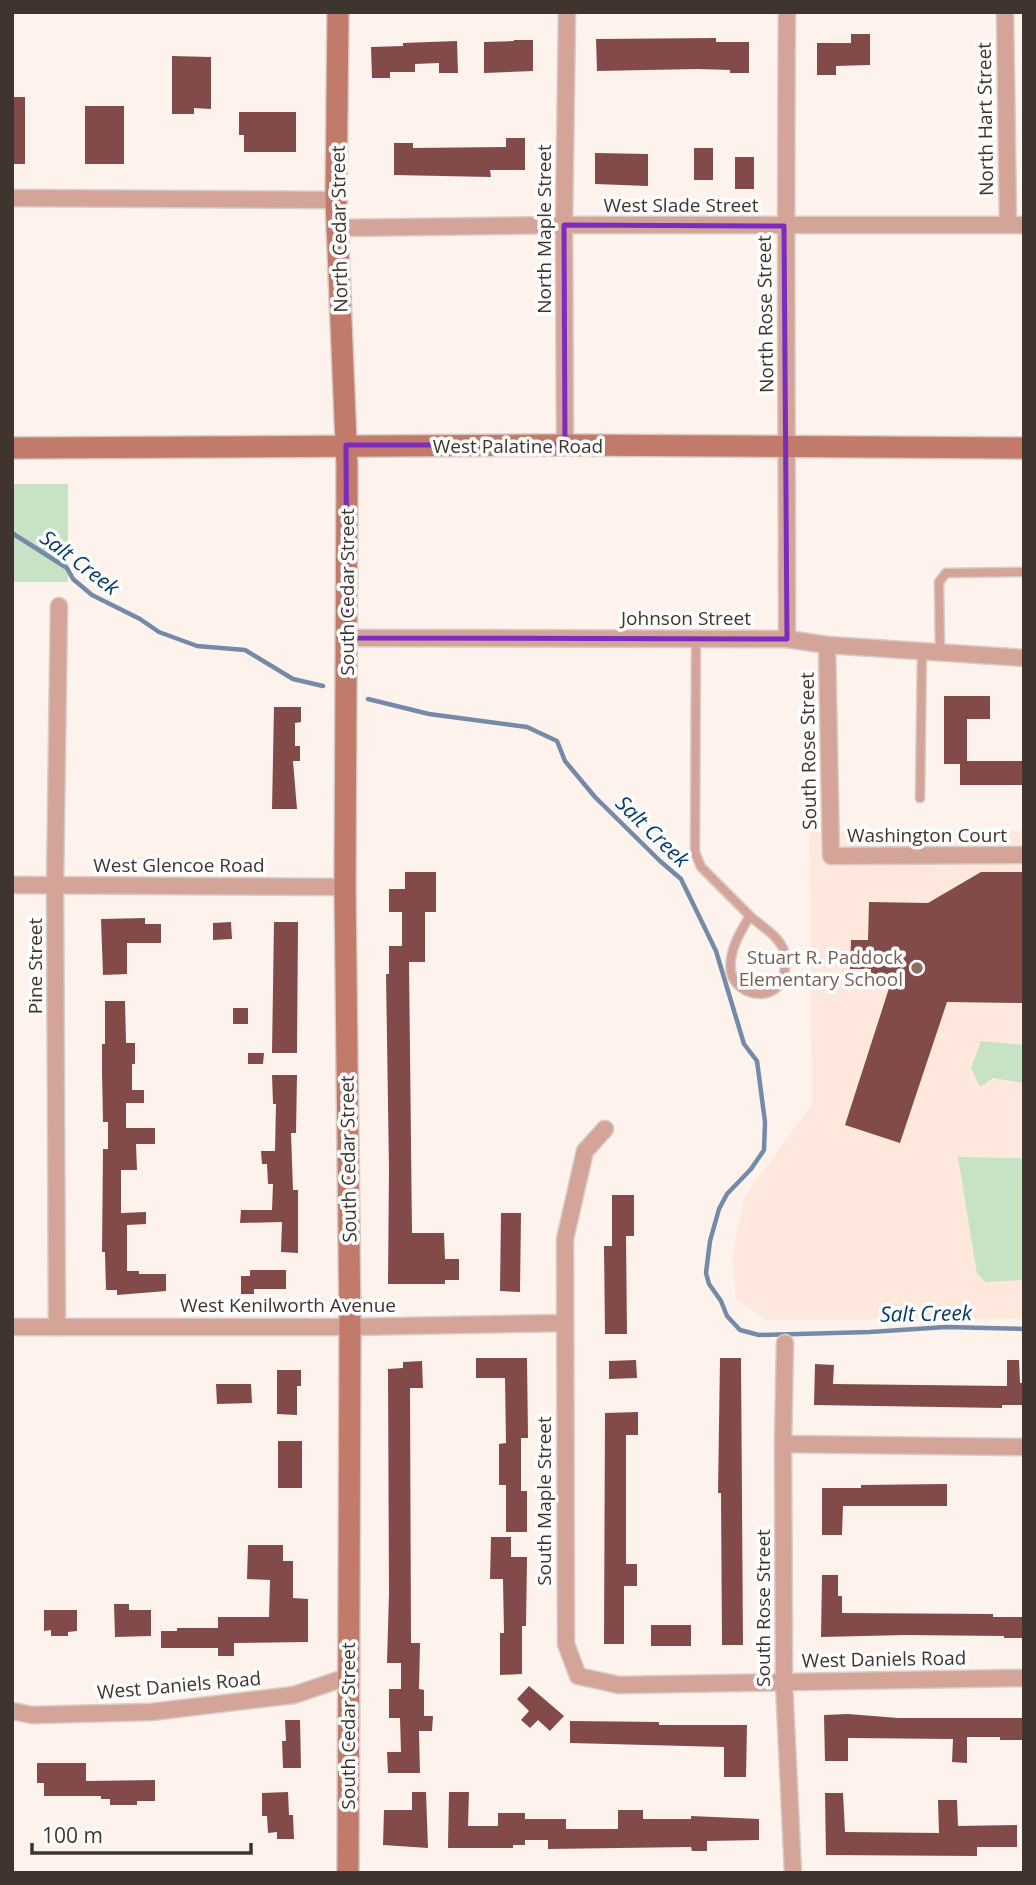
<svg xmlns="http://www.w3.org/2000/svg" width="1036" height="1885" font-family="'Open Sans',sans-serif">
<rect width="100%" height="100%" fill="#fef2ed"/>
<path fill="#fee8de" d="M1024,831V1319L766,1320L736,1299L732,1255L744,1198L812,1104L809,832Z"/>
<g fill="#c7e2c4">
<rect x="12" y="484" width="56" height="98"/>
<path d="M981,1041L1024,1045V1083L993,1078L980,1087L971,1068Z"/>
<path d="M958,1157L1024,1158V1280L986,1282L977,1274Z"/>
</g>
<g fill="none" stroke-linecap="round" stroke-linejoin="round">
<g stroke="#748aa8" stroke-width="4.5">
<path d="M12,533L67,568L73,579L92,595L140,619L159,632L197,646L245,650L293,679L323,686"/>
<path d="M368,699L429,714L527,727L557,741L565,761L595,797L660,861L681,879L716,951L744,1044L757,1061L765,1122L764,1150L751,1169L727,1194L719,1209L710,1241L706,1273L709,1284L721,1301L727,1316L740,1330L759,1335L870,1332L946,1327L1024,1329"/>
</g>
</g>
<g fill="#824a48">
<path d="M851,34H870V65L836,66V75H817V43H851Z"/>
<path d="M716,38V42H749V73H730V70L698,69L597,71L596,39Z"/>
<path d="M514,40H533V71L484,73V42L514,41Z"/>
<path d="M457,41L458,73H439V63L415,64V72H390V78H372L371,47L403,46V43Z"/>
<path d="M172,56L211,57V109L194,108V114H172Z"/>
<rect x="12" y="97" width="13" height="67"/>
<rect x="85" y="106" width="39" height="58"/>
<path d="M239,112H296V152H244V135H239Z"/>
<path d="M506,138H525V170H490L491,177L394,175V143H413V148L506,147Z"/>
<rect x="694" y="148" width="19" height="32"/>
<path d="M595,153L648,154V186L595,184Z"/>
<rect x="735" y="157" width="19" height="32"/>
<path d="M944,696H990V719H967V761H1024V785H960V764H944Z"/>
<path d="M274,707H301V722L295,723V746H300V761H293L297,809H272Z"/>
<path d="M405,872H436V912H425V962H409L412,1233H444L445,1259H459V1280H445V1284H388L389,1168L386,974H389V946H402V912H389V889H405Z"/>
<path d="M981,872H1024V1003L947,1002L900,1143L845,1125L891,982L870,983L871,969H850L851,940H868L869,902L928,903Z"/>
<path d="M145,918V924H161V943H127V974L103,975L101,919Z"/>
<path d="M231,922L232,939L213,940V923Z"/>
<path d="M274,922H298L297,1053H272Z"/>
<path d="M105,1001H125L126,1043H135V1064H132V1090H144V1103H126V1128H155V1144H136L137,1170H121V1213L146,1212V1224L127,1225V1271H139V1274H166V1291L117,1295V1290H106L105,1252H102L103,1149H108V1122H103L102,1071V1044H105Z"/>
<rect x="233" y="1008" width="15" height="16"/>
<path d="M248,1053H264L263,1064H248Z"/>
<path d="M272,1075H297L296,1133H291L293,1190H298V1253L281,1252L282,1222L240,1223L241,1210H272L273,1184H268L267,1164H262L261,1151H275L276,1104H273Z"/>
<path d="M612,1195H634V1236H626L627,1334H605L604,1246H612Z"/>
<path d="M501,1213H521L520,1292L500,1291Z"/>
<path d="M250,1270H286V1289H254V1294H241V1276H250Z"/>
<path d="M476,1358H527L528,1438H521V1491H527V1532H506V1485H499V1444L506,1443L505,1378H476Z"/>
<path d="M720,1358H741L743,1645H722L721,1493H718Z"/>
<path d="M636,1360L637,1378L609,1379V1361Z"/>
<path d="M1007,1360H1019L1020,1383H1024V1405H1002V1408L814,1405L815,1364L834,1365L833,1384L1007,1386Z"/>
<path d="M422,1361L423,1388H410L411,1643H420L419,1689L424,1690V1716H433L432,1731H419L420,1773H388L387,1752H401L400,1718H389V1689H401V1663H387L389,1593L388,1369L403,1368V1362Z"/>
<path d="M277,1370H301V1386H297V1415L277,1414Z"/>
<path d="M216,1384H251L252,1403L217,1404Z"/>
<path d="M638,1412V1435H626V1564H637V1586H624V1644H604L605,1413Z"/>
<rect x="278" y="1441" width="24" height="47"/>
<path d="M947,1484V1506H843L842,1535H822V1488H861V1485Z"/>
<path d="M491,1537H511V1557H527L526,1626H522V1674L500,1675V1633H504L503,1579H490Z"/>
<path d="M248,1545H283V1561H293V1598L308,1599V1642L234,1643V1656H218V1648H161V1631H177V1628H218V1617H269L270,1580L247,1579Z"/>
<path d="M822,1575H838V1596H842V1613L993,1614V1617H1024V1638H1004V1636L906,1635L821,1637Z"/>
<path d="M114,1604H129V1610H151V1636L115,1637Z"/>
<path d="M44,1610H77V1631L68,1632V1636H51V1630L44,1631Z"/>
<rect x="651" y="1625" width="40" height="21"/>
<path d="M529,1686L564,1716L550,1731L538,1720L530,1728L521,1720L529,1711L517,1699Z"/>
<path d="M848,1714L898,1718H1024V1740H1000V1737H967V1763L952,1762L953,1739L848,1738V1761H825L824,1715Z"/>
<path d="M285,1720H300L301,1768H283L282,1741H286Z"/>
<path d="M570,1721L659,1722V1725H747L746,1777H724V1747L570,1743Z"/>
<path d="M37,1763H86V1781L155,1780V1801H137V1805H110V1799H101V1796H44V1783H37Z"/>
<path d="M288,1792L289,1815H293L294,1839H277V1832L268,1833L267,1816H262V1793Z"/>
<path d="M412,1792H426L428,1848L383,1845L384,1810H412Z"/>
<path d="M449,1792H469L468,1826H498V1813H525V1819H566V1829H618V1810H643V1819H691V1816L759,1819V1840L707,1841V1851H692L691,1847L548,1849V1840H525V1845H513V1848H448Z"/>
<path d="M825,1793H843L845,1832L939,1833L938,1800H957L958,1826L1017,1825V1847H977V1856L826,1855Z"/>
</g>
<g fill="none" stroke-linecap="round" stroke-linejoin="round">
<g stroke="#d8ccc7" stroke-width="11">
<g id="lane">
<path d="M696,639L695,852L701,867L750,916C740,932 728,952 731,972C736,998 783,1006 785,967C785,961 786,955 784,951C779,936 761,926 750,916"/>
<path d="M940,652L939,582L946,573L1024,572"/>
<path d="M920,798L922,651"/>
</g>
</g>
<g stroke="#d8ccc7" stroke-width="19">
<g id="street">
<path d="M1005,12L1008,225"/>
<path d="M12,198L336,200"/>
<path d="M338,228L564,225H1024"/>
<path d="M565,445L564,225L567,12"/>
<path d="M347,638L787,639L827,645L1024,658"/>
<path d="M787,639C787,430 785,221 787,12"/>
<path d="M827,645L831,856L1024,855"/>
<path d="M12,885L345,887"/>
<path d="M605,1129L585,1151L565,1239L566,1644L578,1676L619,1685L1024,1678"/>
<path d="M12,1327H350L564,1323"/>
<path d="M57,1327L55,885L59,606"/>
<path d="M785,1343L783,1444L784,1682L793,1873"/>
<path d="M783,1444L1024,1447"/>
<path d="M12,1711L32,1715L151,1712L294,1695L347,1677"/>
</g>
</g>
<g stroke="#d8ccc7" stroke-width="24">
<g id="secondary">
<path d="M338,12L336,200L347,467L345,887L350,1327L348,1873"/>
<path d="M12,448L565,445L1024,448"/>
</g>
</g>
<use href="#lane" stroke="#d5a498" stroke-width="8"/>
<use href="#street" stroke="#d5a498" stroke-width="16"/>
<use href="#secondary" stroke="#c27b6a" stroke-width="21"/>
</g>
<path fill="none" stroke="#7b2cbf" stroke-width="5" stroke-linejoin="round" d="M564,225L784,226L787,639L347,638L346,445H565Z"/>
<circle fill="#8d6e63" stroke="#fff" stroke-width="2.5" cx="917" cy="968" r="7"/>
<g text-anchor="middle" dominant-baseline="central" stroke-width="7" stroke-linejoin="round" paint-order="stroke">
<g font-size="19" fill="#3f342e" stroke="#fff">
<text transform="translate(985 119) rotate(-91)">North Hart Street</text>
<text x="681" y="205">West Slade Street</text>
<text transform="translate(339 229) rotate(-91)">North Cedar Street</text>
<text transform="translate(544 229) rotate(-90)">North Maple Street</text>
<text transform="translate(765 314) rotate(-91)">North Rose Street</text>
<text x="518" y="446">West Palatine Road</text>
<text transform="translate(347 592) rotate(-90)">South Cedar Street</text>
<text x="686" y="618">Johnson Street</text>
<text transform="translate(808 751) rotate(-91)">South Rose Street</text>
<text x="927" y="835">Washington Court</text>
<text x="179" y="865">West Glencoe Road</text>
<text transform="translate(35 966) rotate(-90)">Pine Street</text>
<text transform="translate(348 1159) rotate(-91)">South Cedar Street</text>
<text x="288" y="1305">West Kenilworth Avenue</text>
<text transform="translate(544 1501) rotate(-90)">South Maple Street</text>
<text transform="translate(763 1608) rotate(-90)">South Rose Street</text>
<text transform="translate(884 1659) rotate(-1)">West Daniels Road</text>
<text transform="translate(179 1685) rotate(-5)">West Daniels Road</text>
<text transform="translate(348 1726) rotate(-90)">South Cedar Street</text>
</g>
<g font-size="19" fill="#785e54" stroke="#fff" text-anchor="end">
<text x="903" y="957">Stuart R. Paddock<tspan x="903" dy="22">Elementary School</tspan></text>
</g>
<g font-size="21" font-style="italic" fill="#04396f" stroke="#fff">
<text transform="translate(80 562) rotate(37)">Salt Creek</text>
<text transform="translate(653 831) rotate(44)">Salt Creek</text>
<text transform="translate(926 1313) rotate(-1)">Salt Creek</text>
</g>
</g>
<rect width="1036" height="1885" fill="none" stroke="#3f342e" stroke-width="28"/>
<path d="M32 1843v10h219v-10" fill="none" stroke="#3f342e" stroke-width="3.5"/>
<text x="42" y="1843" font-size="21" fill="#3f342e" stroke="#ffffff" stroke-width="5" paint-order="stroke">100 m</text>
</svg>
